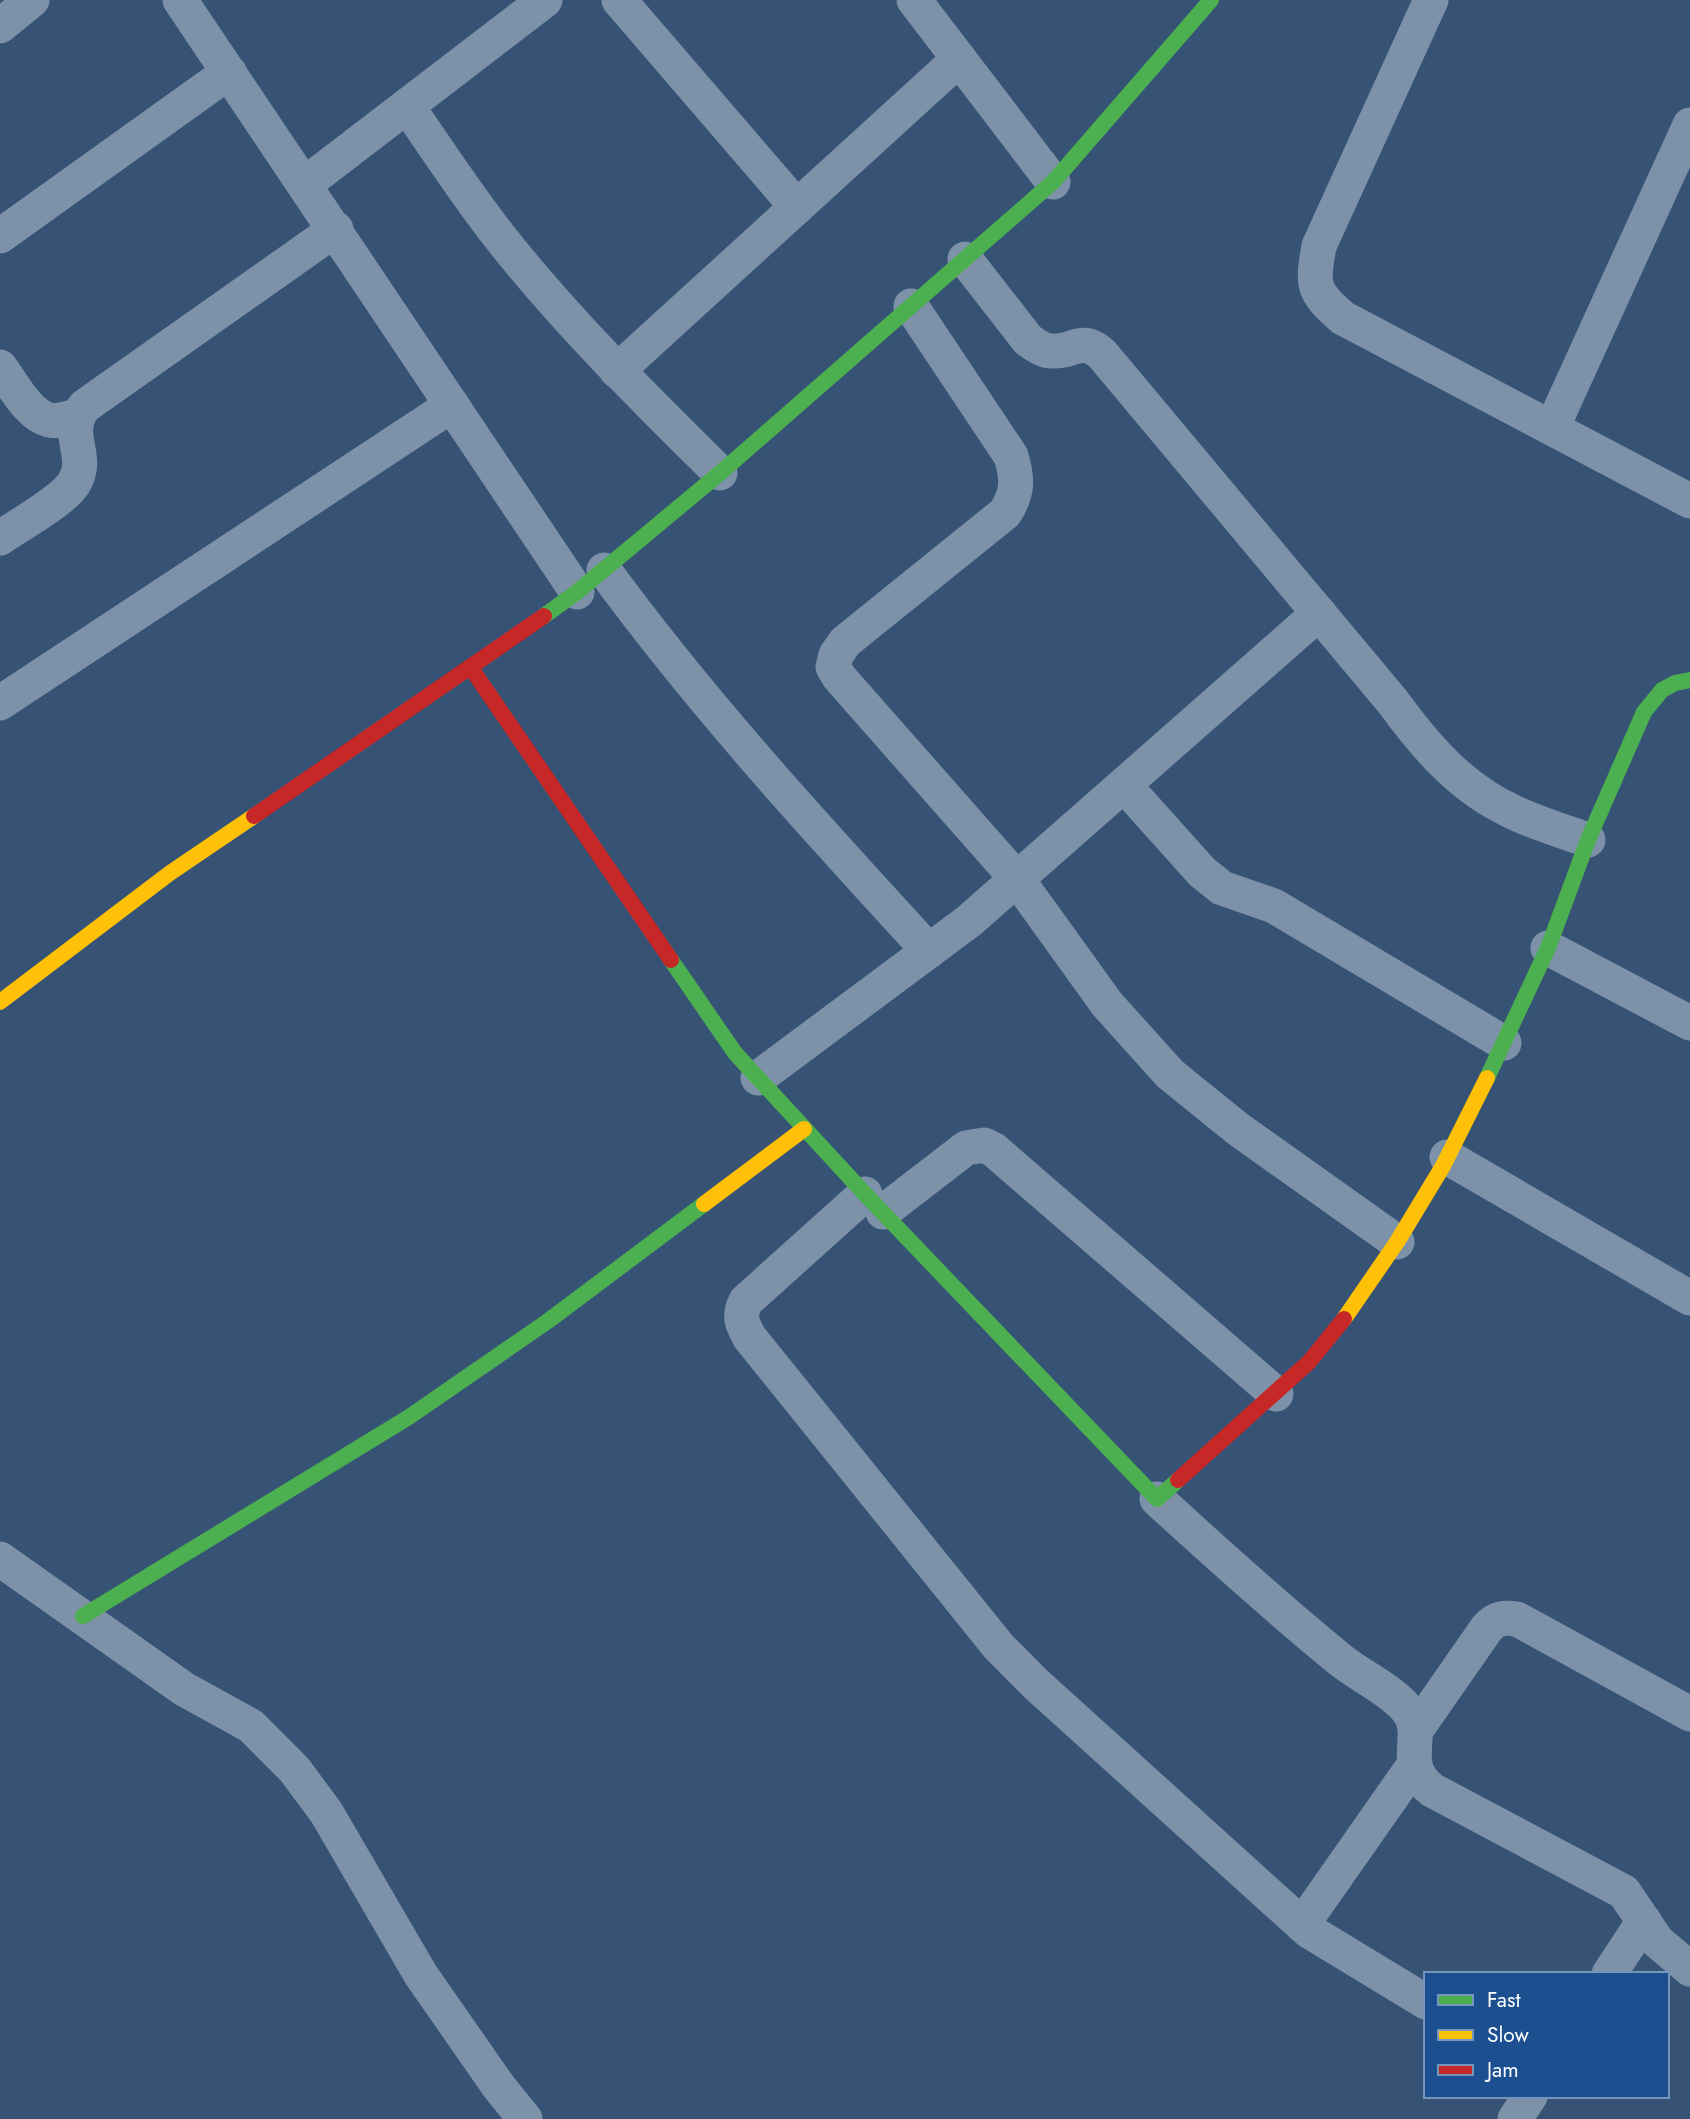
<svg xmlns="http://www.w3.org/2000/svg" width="1690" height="2119" font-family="Jost,sans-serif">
<rect width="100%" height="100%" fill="#365274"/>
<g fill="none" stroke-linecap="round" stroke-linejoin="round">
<g stroke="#7d92a8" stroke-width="35">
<path d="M180,0L577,592"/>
<path d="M619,0L797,207"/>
<path d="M914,0L1053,182"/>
<path d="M1431,0L1319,246C1312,286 1312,291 1343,318L1690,501"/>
<path d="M0,26L32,0"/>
<path d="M407,106C437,149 466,194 499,236C566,321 643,397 720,473"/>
<path d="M305,184L545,0"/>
<path d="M0,236L229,72"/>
<path d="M965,259L1028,340C1035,345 1045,352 1054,351C1076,351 1081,336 1102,354L1393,702C1425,746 1461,788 1511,811C1535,823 1562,831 1588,840"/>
<path d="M911,306L1011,456C1018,479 1018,493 1005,513L845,642L836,655L833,667L839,677L1017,879L1107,1004L1170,1074L1238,1129L1397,1242"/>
<path d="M0,367C12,383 28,415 49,420C58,422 68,418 77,416"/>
<path d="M617,371L959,59"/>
<path d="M1552,428L1690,125"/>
<path d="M0,538C19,525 63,501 74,483C91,456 62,433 85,406L336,229"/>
<path d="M604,570C703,705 816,828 929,951"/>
<path d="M0,703L452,405"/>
<path d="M1124,785L1202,872L1222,888L1274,906L1504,1043"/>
<path d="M1548,948L1690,1023"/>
<path d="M758,1078L969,921L1319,613"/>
<path d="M1447,1157L1690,1298"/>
<path d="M865,1194L746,1301C738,1316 742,1324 750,1338L999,1647L1037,1685L1309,1931L1426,2002"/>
<path d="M883,1212L966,1148L984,1145L994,1150L1276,1394"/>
<path d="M1157,1499C1216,1553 1276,1607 1338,1658C1358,1675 1385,1686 1403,1705C1432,1734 1395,1761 1432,1790L1624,1892L1657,1941L1690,1969"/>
<path d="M0,1559L184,1689L251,1726L294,1769L326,1812L421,1975L499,2087L525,2119"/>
<path d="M1416,1730L1487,1628C1496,1618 1504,1617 1517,1619L1690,1714"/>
<path d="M1302,1925L1414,1765"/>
<path d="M1609,1974L1644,1921"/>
<path d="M1515,2119L1530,2096"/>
</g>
<g stroke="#4caf50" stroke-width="16">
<path d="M544,616L577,592L720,473L1053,182L1211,0"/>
<path d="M671,960L735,1053L865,1194L1157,1499L1178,1480"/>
<path d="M1487,1078L1548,948L1588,840L1644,712L1662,690L1675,683L1690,680"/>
<path d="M83,1616L409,1417L548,1321L704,1204"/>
</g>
<g stroke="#ffc107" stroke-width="16">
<path d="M0,1002L170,873L254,816"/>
<path d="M704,1204L804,1129"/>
<path d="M1344,1319L1397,1242L1443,1166L1487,1078"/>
</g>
<g stroke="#c62828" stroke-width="16">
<path d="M471,668L671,960"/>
<path d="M254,816L544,616"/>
<path d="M1178,1480L1309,1362L1344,1319"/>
</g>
</g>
<rect x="1424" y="1972" width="245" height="126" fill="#1b4f8f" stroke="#7695bc" stroke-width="2"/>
<rect x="1438" y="1995" width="35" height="10" fill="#4caf50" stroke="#7695bc" stroke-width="2"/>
<text x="1487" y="2007" font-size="21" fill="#ffffff">Fast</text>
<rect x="1438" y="2030" width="35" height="10" fill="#ffc107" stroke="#7695bc" stroke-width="2"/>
<text x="1487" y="2042" font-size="21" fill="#ffffff">Slow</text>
<rect x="1438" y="2065" width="35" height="10" fill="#c62828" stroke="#7695bc" stroke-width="2"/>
<text x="1487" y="2077" font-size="21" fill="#ffffff">Jam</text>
</svg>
